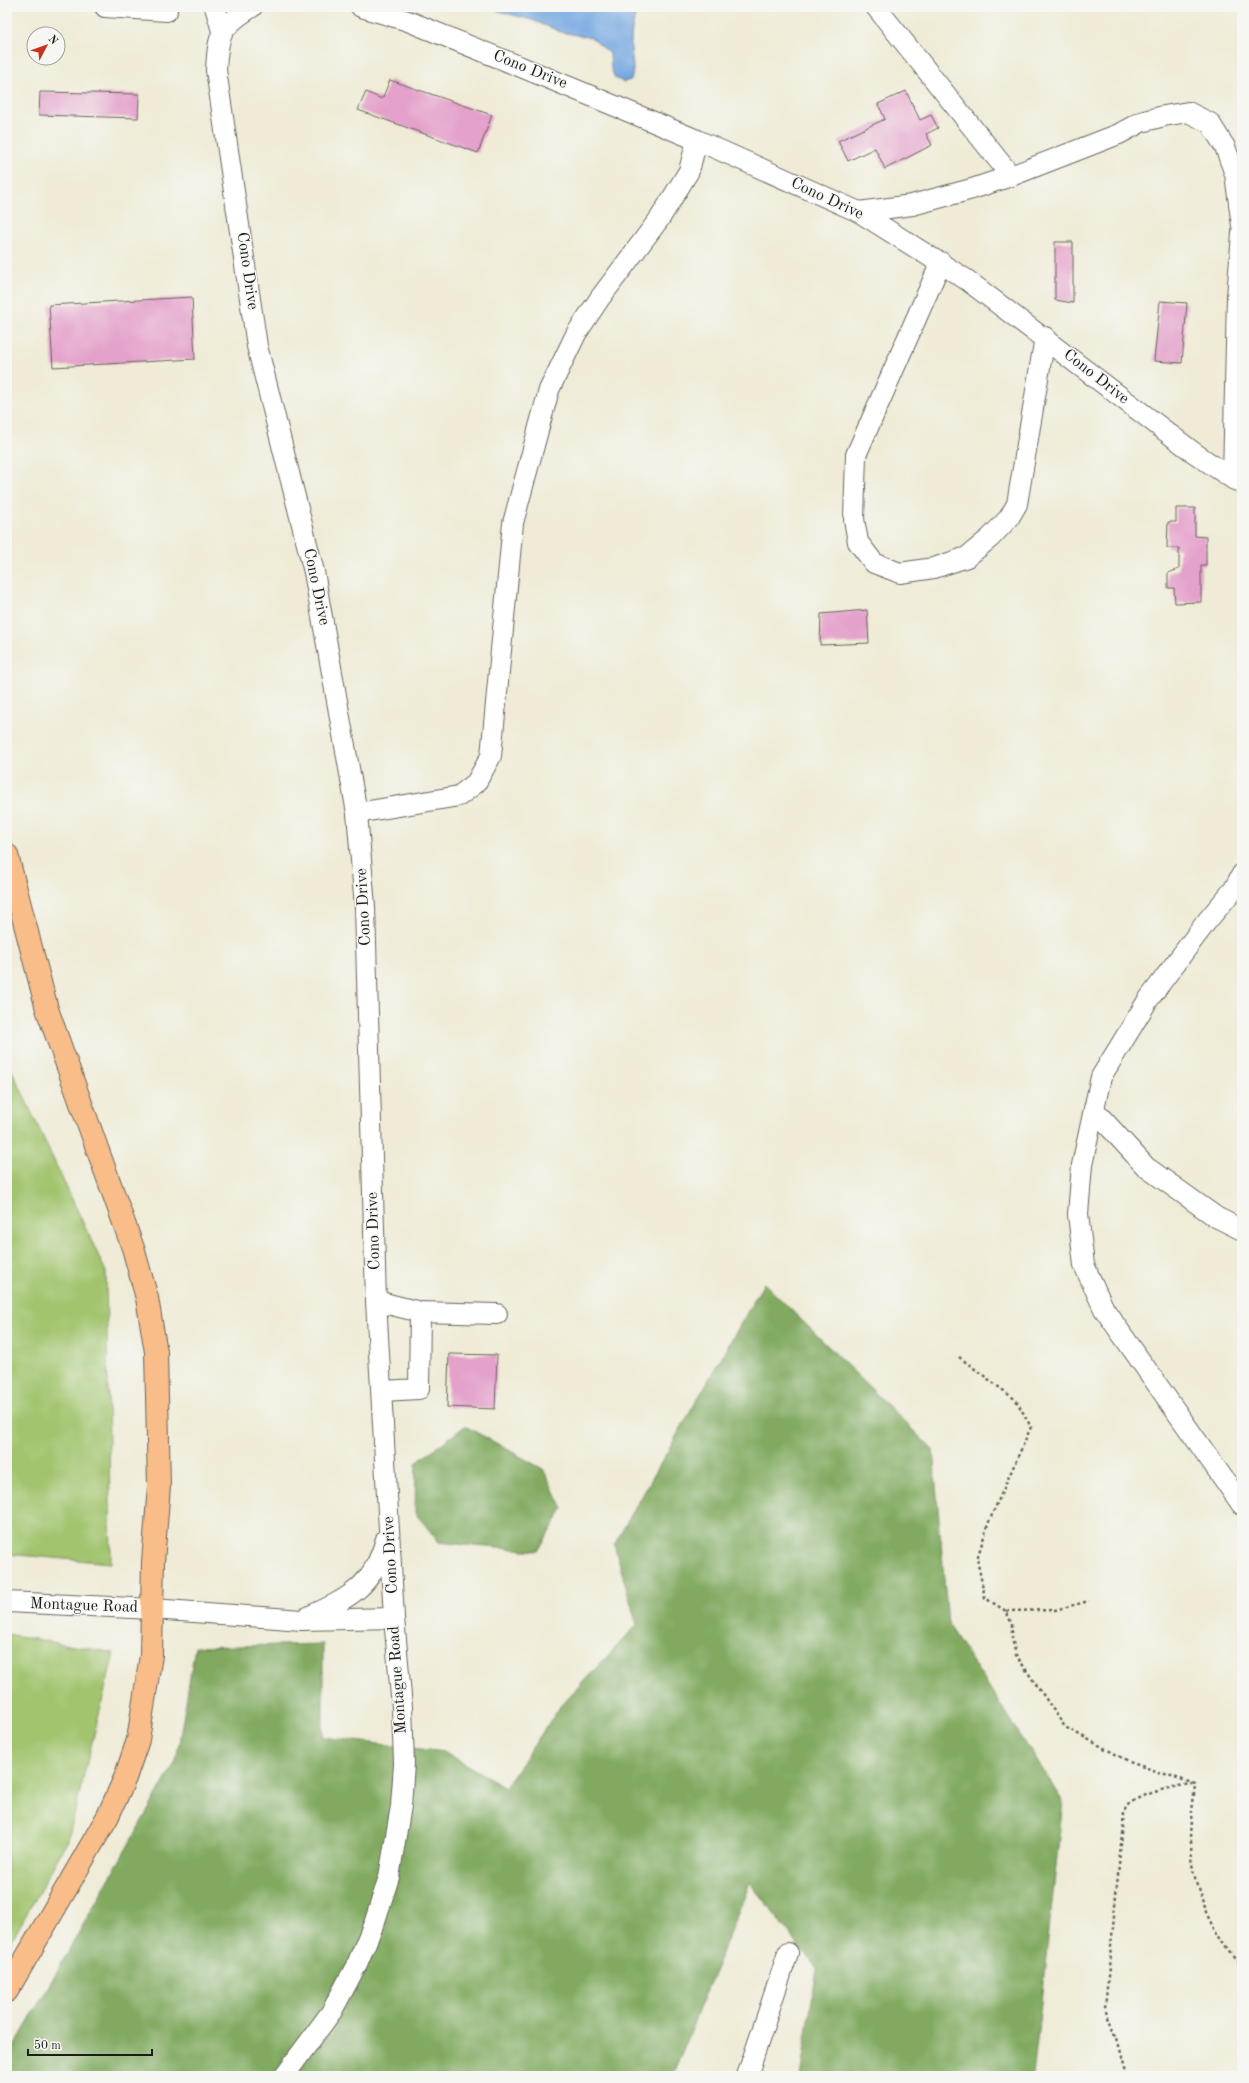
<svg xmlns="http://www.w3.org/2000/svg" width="1249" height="2083" font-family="'Old Standard TT',serif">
<rect width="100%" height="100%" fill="#f6f6f2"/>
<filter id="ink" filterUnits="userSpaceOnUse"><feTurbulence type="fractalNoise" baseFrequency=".025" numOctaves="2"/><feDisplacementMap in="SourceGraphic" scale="8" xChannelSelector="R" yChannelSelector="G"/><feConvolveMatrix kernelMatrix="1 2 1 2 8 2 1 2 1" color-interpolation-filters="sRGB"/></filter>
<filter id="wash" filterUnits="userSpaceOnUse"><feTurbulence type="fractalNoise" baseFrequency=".012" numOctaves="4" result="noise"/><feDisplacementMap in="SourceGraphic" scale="16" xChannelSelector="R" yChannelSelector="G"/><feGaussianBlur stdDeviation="0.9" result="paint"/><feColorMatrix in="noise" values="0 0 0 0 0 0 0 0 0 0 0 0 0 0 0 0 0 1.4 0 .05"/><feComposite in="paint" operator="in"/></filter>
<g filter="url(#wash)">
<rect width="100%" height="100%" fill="#efebd6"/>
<g fill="#a2c46e" stroke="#5f7045">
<path d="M7,1060L106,1272L111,1563L7,1554Z"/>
<path d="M7,1634L114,1653L68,1840L7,1949Z"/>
</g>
<g fill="#81aa61" stroke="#4e633e">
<path d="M764,1283L933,1450L948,1624L1063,1801L1033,2076H800L817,1969L750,1883L672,2076H7V2062L14,2047L176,1761L195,1647L323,1644V1737L445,1752L505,1787L562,1704L637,1625L614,1545Z"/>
<path d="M465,1426L543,1469L563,1509L538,1551L474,1546L439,1542L415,1513L416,1463Z"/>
</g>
<path fill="#76a7e1" stroke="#49627e" d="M483,7H638C634,18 631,30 631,42C630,54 636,68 631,80L623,82L615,78L611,69L610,54L592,38L561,32L532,20Z"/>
<g id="blocks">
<g fill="#e4a1cb">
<path d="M390,80L492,115L478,153L358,110L366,92L382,99Z"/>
<path d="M906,91L920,120L931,115L938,128L926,134L932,145L885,169L875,148L848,161L838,141L885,119L878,104Z"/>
<path d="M40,92L139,94L138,118L39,115Z"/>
<path d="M1055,242H1073V303L1055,300Z"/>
<path d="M192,297L195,359L53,367L49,305Z"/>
<path d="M1160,301L1187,303L1182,363L1154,361Z"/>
<path d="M1176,508H1195V536L1206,537V565H1201V602L1175,603L1174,588H1168V573L1179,569V548H1167L1168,522H1176Z"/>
<path d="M867,610L869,643L820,645L821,614Z"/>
<path d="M449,1354L497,1355L495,1409L447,1407Z"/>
</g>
</g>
</g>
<g filter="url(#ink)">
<use href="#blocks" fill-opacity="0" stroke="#66645d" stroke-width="1"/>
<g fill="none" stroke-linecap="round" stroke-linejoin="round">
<g stroke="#66645d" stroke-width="22">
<g id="minor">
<path d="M105,7L167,11"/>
<path d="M215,7L222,31"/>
<path d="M252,7C220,27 218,34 216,70L257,346L314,572L357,813L365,907L376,1301L394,1618L402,1707L404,1764L401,1806L389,1877L375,1921L357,1964L332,2011L284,2076"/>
<path d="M361,7L408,21L526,69L697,140L859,212L967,280L1193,452L1233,479L1242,483"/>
<path d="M876,7L1011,176"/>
<path d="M859,212L912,205L972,189L1011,176L1119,134L1141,122L1164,116L1188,112L1210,123L1225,147L1235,174L1242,226"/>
<path d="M941,262L856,455L854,519L858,542L874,563L900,573L934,568L967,557L990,538L1009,518L1017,504L1045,337"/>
<path d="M1233,479L1237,297L1242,233"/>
<path d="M357,813L459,796L476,783L491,756L513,523L549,390L576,334L600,298L660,218L689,171L697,140"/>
<path d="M1242,874L1234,889L1207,921L1148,1000L1101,1077L1082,1165L1078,1214L1084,1265L1104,1309L1242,1505"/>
<path d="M1094,1110L1146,1167L1216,1217L1242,1230"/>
<path d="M376,1301L420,1312L497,1314"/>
<path d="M382,1391L419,1389L420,1312"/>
<path d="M7,1602L153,1609L302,1620L394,1618"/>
<path d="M308,1617C351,1597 373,1587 386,1539"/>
<path d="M747,2076L788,1953"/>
</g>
</g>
<g stroke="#66645d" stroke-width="24">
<path id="highway" d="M7,855L47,1009L133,1248L147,1298L156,1352L159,1486L153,1562L151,1655L138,1740L125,1778L108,1816L7,1991"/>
</g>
<g stroke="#66645d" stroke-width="2.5" stroke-dasharray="3 3" stroke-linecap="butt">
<path d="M959,1357L1016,1400L1031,1427L988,1524L977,1559L985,1598L1006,1611L1012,1624V1638L1016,1655L1065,1727L1132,1763L1195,1784C1193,1808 1188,1833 1191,1857C1195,1891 1217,1943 1242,1966"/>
<path d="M1006,1611L1055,1610L1089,1601"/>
<path d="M1126,2076L1116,2038L1105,2008L1124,1813C1126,1810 1128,1805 1131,1803C1147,1792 1174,1786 1192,1784"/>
</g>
<use href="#minor" stroke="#fff" stroke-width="20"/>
<use href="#highway" stroke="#f8bd89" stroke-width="22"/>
</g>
</g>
<g text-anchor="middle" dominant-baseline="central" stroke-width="3" stroke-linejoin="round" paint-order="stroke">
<g font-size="16" fill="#1c1c1c" stroke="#f6f6f2">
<text transform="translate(530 70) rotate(22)">Cono Drive</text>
<text transform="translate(827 199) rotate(25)">Cono Drive</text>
<text transform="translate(247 271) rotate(82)">Cono Drive</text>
<text transform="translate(1096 377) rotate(38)">Cono Drive</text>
<text transform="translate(316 587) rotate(78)">Cono Drive</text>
<text transform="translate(364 907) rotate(-93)">Cono Drive</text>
<text transform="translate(374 1231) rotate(-92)">Cono Drive</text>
<text transform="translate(391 1555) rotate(-93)">Cono Drive</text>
<text transform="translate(84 1606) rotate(2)">Montague Road</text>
<text transform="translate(398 1680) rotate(-94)">Montague Road</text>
</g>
</g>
<rect width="1249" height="2083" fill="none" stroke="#f6f6f2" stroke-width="24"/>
<g transform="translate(46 46) rotate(49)"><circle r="19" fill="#f6f6f2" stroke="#9f9f9c"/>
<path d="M0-3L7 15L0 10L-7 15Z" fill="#c8321e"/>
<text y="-6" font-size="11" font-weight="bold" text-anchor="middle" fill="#1c1c1c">N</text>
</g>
<path d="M28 2049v6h124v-6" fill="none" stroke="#1c1c1c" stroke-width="2"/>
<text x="34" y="2049" font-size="12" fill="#1c1c1c" stroke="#f6f6f2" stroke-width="3" paint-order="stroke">50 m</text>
</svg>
